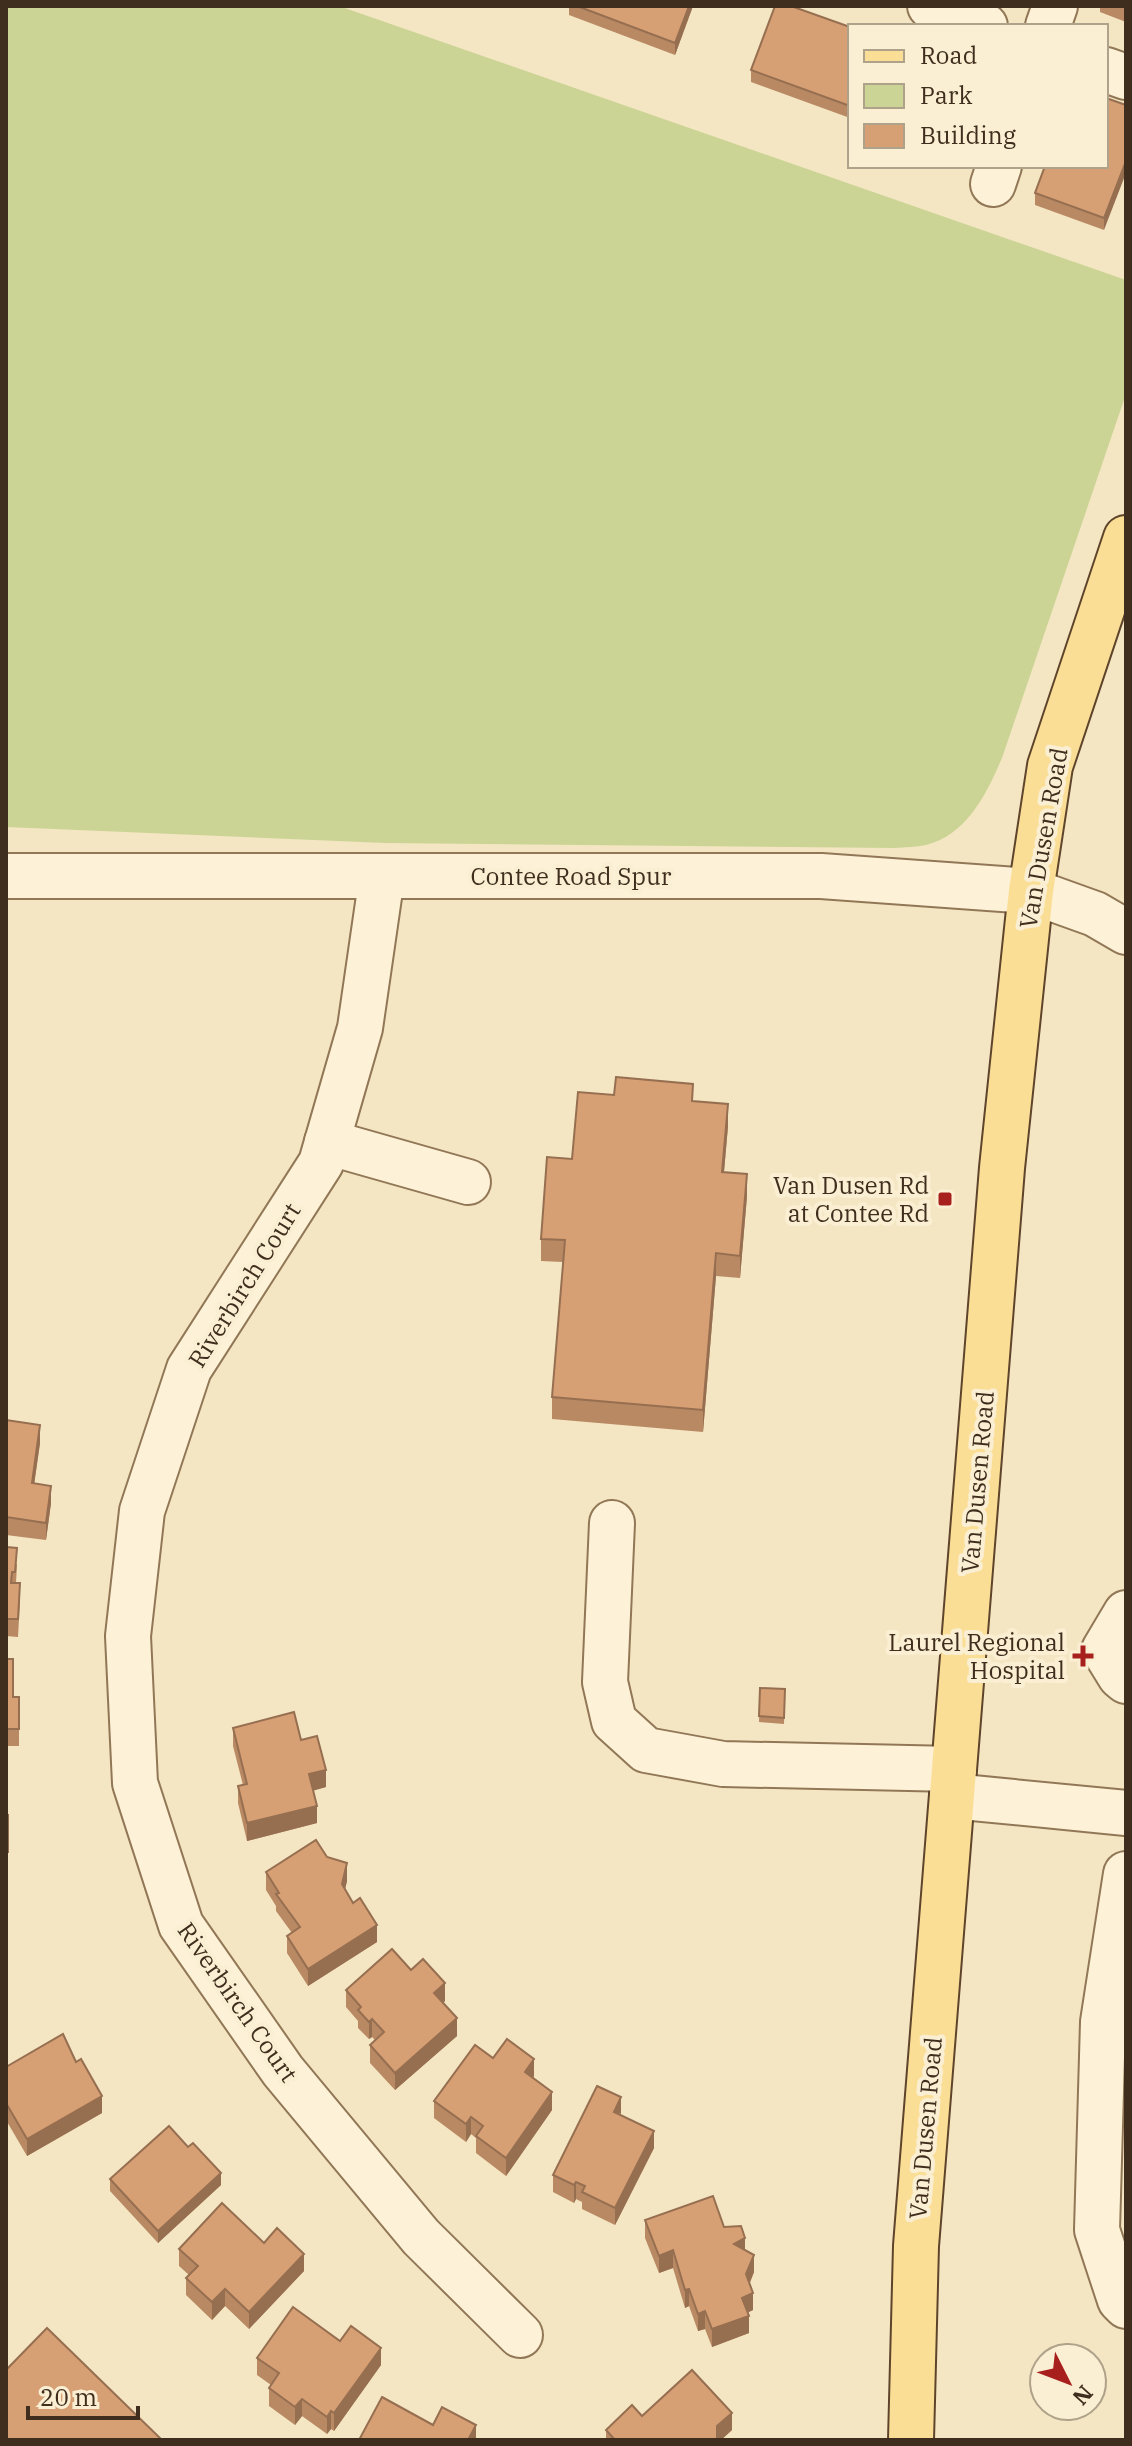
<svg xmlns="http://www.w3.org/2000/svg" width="1132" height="2446" font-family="'IBM Plex Serif',serif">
<rect width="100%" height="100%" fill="#f4e6c3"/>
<path fill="#cbd495" d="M6,6H339L1126,280V394L1002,758C987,793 967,835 926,845C916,847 905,847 895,848L385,843L6,827Z"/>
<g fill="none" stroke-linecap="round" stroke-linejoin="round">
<g stroke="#917756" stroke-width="48">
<g id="minor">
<path d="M930,6L985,26"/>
<path d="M1048,26L1055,6"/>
<path d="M1106,70L1126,77"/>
<path d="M993,184L999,166"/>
<path d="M6,876H821L1031,891L1095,914L1126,932"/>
<path d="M382,876L360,1028L321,1163L189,1369L142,1511L128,1636L135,1783L181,1925L283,2071L421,2237L520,2335"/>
<path d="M327,1142L468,1182"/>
<path d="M612,1523L605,1682L614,1721L646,1750L723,1764L954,1769"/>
<path d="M1126,1613L1104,1650L1120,1676L1126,1681"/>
<path d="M952,1796L1126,1813"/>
<path d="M1126,1874L1103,2022L1097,2230L1120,2300L1126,2306"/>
</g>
</g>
<g stroke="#5e442b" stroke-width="48">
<path id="major" d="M911,2440L916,2246L1002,1168L1031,891L1050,766L1126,538"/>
</g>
<use href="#minor" stroke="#fdf2d7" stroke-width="44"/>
<use href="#major" stroke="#fbde96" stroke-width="44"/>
</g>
<g fill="#b98964">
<path d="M569,6H693L675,55L569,15Z"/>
<path d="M1100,6H1126V22L1100,12Z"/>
<path d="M850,27V118L751,82V70Z"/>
<path d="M1106,166L1104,230L1035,205V193Z"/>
<path d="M693,1101L728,1126L724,1172L747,1196L740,1278L716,1276L703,1432L552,1419V1397L563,1262L541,1261V1239Z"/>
<path d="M6,1420L40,1443L34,1483L51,1503L46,1540L6,1535Z"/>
<path d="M6,1547L17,1565L16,1583L20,1601L18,1637L6,1636Z"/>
<path d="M6,1659L13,1697H19V1746H6Z"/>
<path d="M760,1688L785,1689L784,1724L759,1722Z"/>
<path d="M233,1728L301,1740L326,1787L313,1790L317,1823L247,1841L238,1803V1786L243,1785L233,1746Z"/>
<rect x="6" y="1815" width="2" height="54"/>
<path d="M327,1857L347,1881L345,1889L377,1942L308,1986L287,1953V1936L292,1933L276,1911V1906L266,1890V1872Z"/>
<path d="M411,1970L445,2001L443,2003L457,2036L395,2090L370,2063V2045L375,2040L372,2037L369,2039L358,2028V2021L346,2007V1990Z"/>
<path d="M493,2058L534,2076L533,2078L552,2110L506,2176L476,2153V2138L471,2134L466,2142L434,2118V2101Z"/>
<path d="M76,2062L102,2113L27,2156L6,2120V2067Z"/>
<path d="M621,2115L654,2148L615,2225L582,2209V2202L576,2199L574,2203L553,2192V2175Z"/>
<path d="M110,2179L221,2185L158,2243L110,2191Z"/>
<path d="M645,2220L724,2227L745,2250L754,2272L750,2283L753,2310L747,2313L749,2333L712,2347L705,2329L698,2331L689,2306L685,2308L673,2268L659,2273L645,2238Z"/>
<path d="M264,2243L304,2271L249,2329L225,2306L212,2320L186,2295V2278L189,2275L179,2266V2249Z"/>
<path d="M340,2341L381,2365L334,2431L331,2429L327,2434L302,2416L295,2425L269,2406V2388L271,2385L257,2375V2358Z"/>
<path d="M642,2416L732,2430L721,2440H606V2430Z"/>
</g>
<g fill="#966f51">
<path d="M689,6H693L675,55V43Z"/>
<path d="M1126,161V173L1104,230V218Z"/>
<path d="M728,1104V1126L722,1194V1172Z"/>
<path d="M747,1174V1196L740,1278V1256Z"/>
<path d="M716,1253V1276L703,1432V1410Z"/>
<path d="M40,1425V1443L32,1500V1483Z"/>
<path d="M51,1486V1503L46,1540V1523Z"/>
<path d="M326,1770V1787L309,1792V1774Z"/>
<path d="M317,1806V1823L247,1841V1823Z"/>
<path d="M347,1863V1881L342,1902V1884Z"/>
<path d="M377,1925V1942L308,1986V1969Z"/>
<path d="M445,1983V2001L434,2010V1993Z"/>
<path d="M457,2018V2036L395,2090V2073Z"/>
<path d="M372,2019V2037L369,2039V2022Z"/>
<path d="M534,2059V2076L525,2090V2072Z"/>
<path d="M552,2092V2110L506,2176V2158Z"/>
<path d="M102,2096V2113L27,2156V2139Z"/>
<path d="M621,2097V2114L614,2112Z"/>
<path d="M471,2117V2134L466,2142V2124Z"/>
<path d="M654,2131V2148L615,2225V2208Z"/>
<path d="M221,2173V2185L158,2243V2231Z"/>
<path d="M576,2182V2199L574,2203V2185Z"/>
<path d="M745,2238V2255L734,2244Z"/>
<path d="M673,2250V2268L659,2273V2256Z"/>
<path d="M304,2254V2271L249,2329V2312Z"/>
<path d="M754,2255V2272L746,2291V2274Z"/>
<path d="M225,2289V2306L212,2320V2302Z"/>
<path d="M689,2289V2306L685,2308V2290Z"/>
<path d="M753,2293V2310L742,2315V2298Z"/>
<path d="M705,2311V2329L698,2331V2314Z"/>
<path d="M749,2316V2333L712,2347V2329Z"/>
<path d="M381,2348V2365L334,2431V2413Z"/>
<path d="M302,2399V2416L295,2425V2407Z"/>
<path d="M331,2411V2429L327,2434V2417Z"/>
<path d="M732,2413V2430L721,2440H717V2426Z"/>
<path d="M476,2425V2440H468Z"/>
</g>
<g fill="#d79f74" stroke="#966f51" stroke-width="2">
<path d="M577,6H689L675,43Z"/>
<path d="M775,6H791L850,27V106L751,70Z"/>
<path d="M1106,98L1126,105V161L1104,218L1035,193L1045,166H1106Z"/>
<path d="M616,1077L693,1084L692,1101L728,1104L722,1172L747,1174L740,1256L716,1253L703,1410L552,1397L565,1240L541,1239L547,1157L572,1159L578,1092L614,1095Z"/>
<path d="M6,1420L40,1425L32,1483L51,1486L46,1523L6,1517Z"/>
<path d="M6,1547L17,1548L15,1572H12L11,1583H20L18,1619H6Z"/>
<path d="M6,1659H13V1697H19V1729H6Z"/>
<path d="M760,1688L785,1689L784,1718L759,1716Z"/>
<path d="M294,1712L301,1740L317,1736L326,1770L309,1774L317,1806L247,1823L238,1786L247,1784L233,1728Z"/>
<rect x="6" y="1815" width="2" height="37"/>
<path d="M316,1840L327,1857L347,1863L342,1884L353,1903L360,1898L377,1925L308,1969L287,1936L300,1927L276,1894L279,1893L266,1872Z"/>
<path d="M392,1949L411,1970L423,1959L445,1983L434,1993L457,2018L395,2073L370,2045L384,2032L372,2019L369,2022L358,2010L361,2007L346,1990Z"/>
<path d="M63,2034L76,2062L81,2059L102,2096L27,2139L6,2103V2067Z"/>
<path d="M507,2039L534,2059L525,2072L552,2092L506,2158L476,2136L483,2126L471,2117L466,2124L434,2101L475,2045L493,2058Z"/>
<path d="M597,2086L621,2097L614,2112L654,2131L615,2208L582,2192L585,2186L576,2182L574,2185L553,2175Z"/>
<path d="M169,2126L188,2147L193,2143L221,2173L158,2231L110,2179Z"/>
<path d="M713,2196L724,2227L741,2226L745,2238L734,2244L754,2255L746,2274L753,2293L742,2298L749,2316L712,2329L705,2311L698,2314L689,2289L685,2290L673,2250L659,2256L645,2220Z"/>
<path d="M222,2203L264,2243L277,2228L304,2254L249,2312L225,2289L212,2302L186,2278L198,2266L179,2249Z"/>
<path d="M293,2307L340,2341L351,2326L381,2348L334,2413L331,2411L327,2417L302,2399L295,2407L269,2388L279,2373L257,2358Z"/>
<path d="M47,2328L162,2440H6V2370Z"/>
<path d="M692,2370L732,2413L717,2426V2440H615L606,2430L632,2405L642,2416Z"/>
<path d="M382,2397L433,2425L442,2407L476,2425L468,2440H359Z"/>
</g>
<g fill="#a8201e" stroke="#faefd3" stroke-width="3">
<rect x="937" y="1191" width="16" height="16" rx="4"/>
<path d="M1079 1644h8v8h8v8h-8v8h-8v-8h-8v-8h8z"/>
</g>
<g text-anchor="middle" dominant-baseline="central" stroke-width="8" stroke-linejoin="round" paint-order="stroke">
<g font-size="24" fill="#3f2e1d" stroke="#faefd3">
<text transform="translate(1043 838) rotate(-80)">Van Dusen Road</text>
<text x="571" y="876">Contee Road Spur</text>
<text transform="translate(244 1285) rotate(-58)">Riverbirch Court</text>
<text transform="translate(977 1482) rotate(-85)">Van Dusen Road</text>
<text transform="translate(238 2002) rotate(55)">Riverbirch Court</text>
<text transform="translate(925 2128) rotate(-85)">Van Dusen Road</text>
</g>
<g font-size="24" fill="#3f2e1d" stroke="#faefd3" text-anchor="end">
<text x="929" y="1185">Van Dusen Rd<tspan x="929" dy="28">at Contee Rd</tspan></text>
<text x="1065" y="1642">Laurel Regional<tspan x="1065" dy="28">Hospital</tspan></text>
</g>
</g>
<rect width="1132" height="2446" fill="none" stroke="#3f2e1d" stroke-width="16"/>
<rect x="848" y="24" width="260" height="144" fill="#faefd3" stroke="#afa28a" stroke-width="2"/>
<rect x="864" y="50" width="40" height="12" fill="#fbde96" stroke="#afa28a" stroke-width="2"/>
<text x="920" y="64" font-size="24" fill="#3f2e1d">Road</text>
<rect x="864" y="84" width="40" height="24" fill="#cbd495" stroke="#afa28a" stroke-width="2"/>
<text x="920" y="104" font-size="24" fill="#3f2e1d">Park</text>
<rect x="864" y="124" width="40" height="24" fill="#d79f74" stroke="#afa28a" stroke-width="2"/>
<text x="920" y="144" font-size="24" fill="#3f2e1d">Building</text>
<g transform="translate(1068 2382) rotate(132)"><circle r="38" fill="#faefd3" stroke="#afa28a" stroke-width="2"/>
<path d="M0-6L14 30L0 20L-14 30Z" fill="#a8201e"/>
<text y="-12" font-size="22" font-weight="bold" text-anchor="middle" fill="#3f2e1d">N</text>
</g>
<path d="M28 2406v12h110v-12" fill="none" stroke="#3f2e1d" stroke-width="4"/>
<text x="40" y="2406" font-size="24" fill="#3f2e1d" stroke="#faefd3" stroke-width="6" paint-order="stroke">20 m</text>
</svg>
